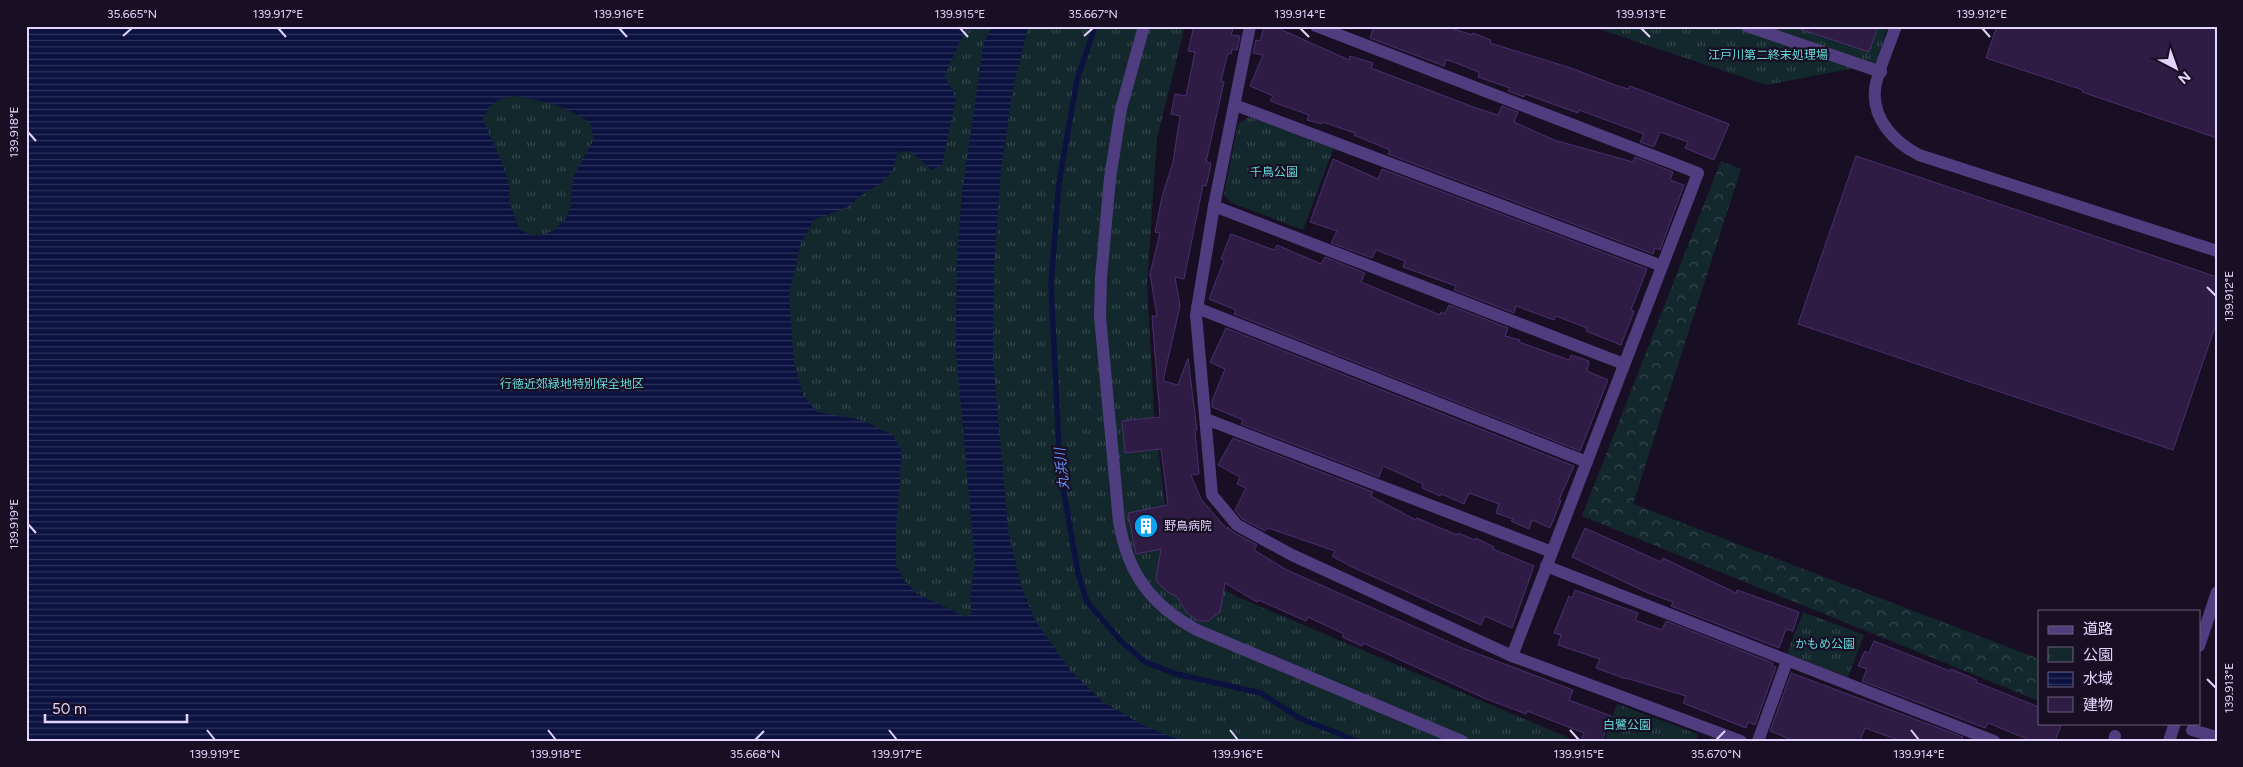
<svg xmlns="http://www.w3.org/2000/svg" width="2243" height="767" font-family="Figtree,'Noto Sans JP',sans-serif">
<defs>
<pattern id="forest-crowns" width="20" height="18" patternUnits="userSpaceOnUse" patternTransform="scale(1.25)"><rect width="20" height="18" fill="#13282d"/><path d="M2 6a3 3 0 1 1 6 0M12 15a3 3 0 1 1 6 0" fill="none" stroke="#35464c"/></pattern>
<pattern id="park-tufts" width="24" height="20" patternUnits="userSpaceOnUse" patternTransform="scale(1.25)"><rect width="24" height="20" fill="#13282d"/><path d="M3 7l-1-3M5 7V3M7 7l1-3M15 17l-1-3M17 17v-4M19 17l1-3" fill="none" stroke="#35464c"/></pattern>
<pattern id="water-rules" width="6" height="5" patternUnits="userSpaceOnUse" patternTransform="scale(1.25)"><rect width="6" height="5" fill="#0c1240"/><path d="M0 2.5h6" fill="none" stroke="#2f345c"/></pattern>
</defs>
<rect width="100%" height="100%" fill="#180f24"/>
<path fill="url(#forest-crowns)" d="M1721,161L1741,169L1633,504L2039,659V701L1582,516Z"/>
<g fill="url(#park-tufts)">
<path d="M26,26H1185L1157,138L1147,284L1154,411L1166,516L1193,574L1240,598L1576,741H26Z"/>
<path d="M1590,26H1888L1876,64L1766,85Z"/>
<path d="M1249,117L1334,147L1303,230L1230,202L1224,194L1238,124Z"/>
<path d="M1803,612L1864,635L1848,677L1787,654Z"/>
<path d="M1617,704L1698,734L1696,741H1604Z"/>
</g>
<path fill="url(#water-rules)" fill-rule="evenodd" d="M26,26H967L945,75L956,99L942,165L932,170L910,151L898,152L892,172L880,184L860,196L848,207L814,220L801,243L789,293L794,363L803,395L817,412L862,420L893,435L902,452L896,532V565L904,580L916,593L966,617L972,613L970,596L975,563L956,352V323L957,260L962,192L984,41L993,26H1028L1012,94L1001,171L994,267L993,360L1008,529L1021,586L1035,620L1070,670L1102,701L1141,724L1181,741H26ZM516,96C543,100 567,108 590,122L594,139L573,177L570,210L565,219L556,229L545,234L534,236L520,230L509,202L510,187L502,163L483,119C490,103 498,98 516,96Z"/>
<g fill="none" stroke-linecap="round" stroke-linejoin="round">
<path stroke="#0c1240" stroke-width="5.5" d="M1095,26L1077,80L1059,182L1051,285L1060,470L1078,573L1087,602L1121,641L1145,662L1176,674L1261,693L1299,718L1357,741"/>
</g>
<g fill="#2e1c44" stroke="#4b2f6e">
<path d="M1194,26H1234L1231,35L1240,36L1237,50L1232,49L1231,54L1228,53L1221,81L1224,82L1206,162L1211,163L1210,170L1206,186L1203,185L1184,279L1175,277L1180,306L1163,381L1178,385L1188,358L1197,430H1195L1199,474L1191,475L1201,499L1227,529L1228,527L1233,532L1257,545L1254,550L1287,570L1460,647L1573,690L1569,700L1611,716L1602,741H1581L1584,733L1527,711L1526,714L1484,698L1363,643L1362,646L1342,637L1344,634L1308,617L1306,621L1258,600L1257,602L1225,583L1220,612L1208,621H1198L1186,612L1177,597L1169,593L1158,583L1156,578L1161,549L1136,554L1128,513L1168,505L1161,449L1125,453L1122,421L1160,417L1152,316H1157L1150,274L1160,233L1155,232L1162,197L1173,162L1180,116L1171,114L1175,94L1186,96L1195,52L1188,51Z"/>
<path d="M1264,26H1283L1282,30L1349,60L1350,56L1373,63L1371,68L1476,108L1498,115L1502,106L1518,112L1514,122L1554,140L1633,162L1635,157L1673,172L1670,180L1684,185L1660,250L1655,248L1653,254L1388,154L1390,150L1354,135L1355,133L1323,122L1322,124L1307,120L1309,115L1270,101L1273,96L1250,86L1263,55L1253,53L1256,40L1260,41Z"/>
<path d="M1374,26H1445L1472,35L1473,33L1491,40L1490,43L1571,68L1615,85L1628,89L1630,86L1729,124L1714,160L1685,148L1688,142L1660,132L1654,147L1640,142L1644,134L1579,110L1578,113L1525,94L1524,97L1508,91L1510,88L1478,77L1479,72L1451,61L1446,60L1444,66L1370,38Z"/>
<path d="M1800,26H1878L1869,52L1800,29Z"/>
<path d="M1997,26H2217V138L2082,92L2083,90L1986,58Z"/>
<path d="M1856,156L2217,277V321L2173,450L1798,324Z"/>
<path d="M1333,159L1378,179L1382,169L1647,269L1631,310L1634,311L1621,345L1586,331L1587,328L1556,316L1554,320L1516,306L1514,313L1454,290L1456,286L1403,267L1405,261L1376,250L1372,258L1331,243L1337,231L1310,222Z"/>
<path d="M1231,234L1274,250L1277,245L1321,264L1325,257L1365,273L1361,282L1440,315L1441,312L1445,314L1449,305L1508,328L1505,336L1520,340L1519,342L1569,360L1571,355L1589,361L1587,371L1608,380L1580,451L1234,314L1236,310L1209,299L1224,260L1221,259Z"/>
<path d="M1226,328L1574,466L1559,500L1561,501L1550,528L1532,520L1529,529L1511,521L1513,519L1496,513L1499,504L1469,493L1464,504L1441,494L1440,496L1422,488L1423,484L1383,466L1379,477L1241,424L1243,420L1212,407V401L1225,369L1210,362Z"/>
<path d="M1233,438L1373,492L1371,496L1416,520L1417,518L1457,535L1458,533L1475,540L1476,538L1494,547L1493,549L1534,566L1512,628L1485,616L1481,625L1352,567L1332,556L1335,551L1268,528L1265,531L1242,519L1235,510L1246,488L1237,484L1240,477L1218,465Z"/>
<path d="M1585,528L1652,558L1661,562L1663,558L1736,593L1737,590L1799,612L1793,631L1786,629L1779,648L1671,606L1673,602L1646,592L1572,557Z"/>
<path d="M1575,590L1638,613L1635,620L1662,630L1666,621L1773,663L1772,666L1776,667L1755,725L1748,722L1746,728L1683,703L1686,696L1626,678V679L1596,668L1600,659L1558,645L1561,635L1554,633L1569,596L1572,598Z"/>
<path d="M1874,641L1950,671L1951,669L1977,680L1976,682L2039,707V723H2062L2055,741H2032L1988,723L1985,728L1862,681L1867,669L1858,666L1865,651L1869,653Z"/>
<path d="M1791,673L1963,737L1961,741H1901L1865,728L1860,741H1794L1780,735L1770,731Z"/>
</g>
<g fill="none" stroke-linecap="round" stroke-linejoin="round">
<g stroke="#503d80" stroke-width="12">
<path d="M1144,26L1121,109L1110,178L1101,278L1100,316L1119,522C1128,574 1151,605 1197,630L1462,741"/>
<path d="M1250,26L1214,206L1196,315L1212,495L1237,525L1292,555L1512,656L1741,741"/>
<path d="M1316,26L1698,173L1512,656"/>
<path d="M1747,26L1881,72"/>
<path d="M1896,26C1890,43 1877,73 1875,89C1872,119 1894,142 1919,155L2217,251"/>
<path d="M1235,105L1662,266"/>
<path d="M1214,206L1624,364"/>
<path d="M1197,308L1587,462"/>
<path d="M1206,419L1552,552"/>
<path d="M1546,566L1994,741"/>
<path d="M2199,646L2217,592"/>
<path d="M2192,730L2217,737"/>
<path d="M1758,741L1787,661"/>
<path d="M2114,741L2115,736"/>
<path d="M2169,741L2175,723"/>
</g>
</g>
<path fill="none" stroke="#e3d4fd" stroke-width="2" d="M278,28L286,37M619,28L627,37M960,28L968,37M1300,28L1309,37M1641,28L1650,37M1982,28L1990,37M123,36L132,28M1084,36L1093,28M28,132L36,141M2207,287L2216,296M28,524L36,533M2207,679L2216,688M207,730L215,740M548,730L556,740M889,730L897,740M1230,730L1238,740M1570,730L1579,740M1911,730L1919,740M755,740L764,731M1716,740L1725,731"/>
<defs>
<g id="building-disc" transform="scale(1.25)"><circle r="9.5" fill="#0ba3f2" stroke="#180f24"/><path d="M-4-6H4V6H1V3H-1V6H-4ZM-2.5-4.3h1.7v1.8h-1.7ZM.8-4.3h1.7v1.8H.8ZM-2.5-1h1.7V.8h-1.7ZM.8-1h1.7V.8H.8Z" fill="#fff"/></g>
</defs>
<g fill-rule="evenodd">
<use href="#building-disc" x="1146" y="526"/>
</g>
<g text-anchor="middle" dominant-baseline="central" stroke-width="4.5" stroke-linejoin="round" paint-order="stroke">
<g font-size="12" fill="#63dad9" stroke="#180f24">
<text x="1768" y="55">江戸川第二終末処理場</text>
<text x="1274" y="172">千鳥公園</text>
<text x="572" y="384">行徳近郊緑地特別保全地区</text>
<text x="1825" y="644">かもめ公園</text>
<text x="1627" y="725">白鷺公園</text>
</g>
<g font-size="12" fill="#e3d4fd" stroke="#180f24" text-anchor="start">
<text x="1164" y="526">野鳥病院</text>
</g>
<g font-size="14" font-style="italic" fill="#6792f8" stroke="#180f24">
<text transform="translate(1062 469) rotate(-96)">丸浜川</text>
</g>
</g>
<rect width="2243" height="767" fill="none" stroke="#180f24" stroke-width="55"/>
<rect x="2038" y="610" width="162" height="115" fill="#180f24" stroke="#695e7b"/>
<rect x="2048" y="626" width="25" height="8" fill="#503d80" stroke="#695e7b"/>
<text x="2083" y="634" font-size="15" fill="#e3d4fd">道路</text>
<rect x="2048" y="647" width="25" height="15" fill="url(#park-tufts)" stroke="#695e7b"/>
<text x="2083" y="660" font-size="15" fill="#e3d4fd">公園</text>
<rect x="2048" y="672" width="25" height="15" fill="url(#water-rules)" stroke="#695e7b"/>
<text x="2083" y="684" font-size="15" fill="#e3d4fd">水域</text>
<rect x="2048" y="697" width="25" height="15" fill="#2e1c44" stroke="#695e7b"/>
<text x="2083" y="710" font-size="15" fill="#e3d4fd">建物</text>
<g transform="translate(2176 68) rotate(139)" stroke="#180f24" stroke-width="4" paint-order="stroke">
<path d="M0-4L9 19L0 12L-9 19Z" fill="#e3d4fd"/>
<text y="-8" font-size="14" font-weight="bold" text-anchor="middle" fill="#e3d4fd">N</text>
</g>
<path d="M45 714v8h142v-8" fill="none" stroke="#e3d4fd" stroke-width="2.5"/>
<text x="52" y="714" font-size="15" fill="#e3d4fd" stroke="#180f24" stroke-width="4" paint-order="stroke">50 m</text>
<rect x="28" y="28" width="2188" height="712" fill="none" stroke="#e3d4fd" stroke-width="2"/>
<g font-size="12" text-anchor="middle" fill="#e3d4fd">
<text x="132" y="18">35.665°N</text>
<text x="278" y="18">139.917°E</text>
<text x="619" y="18">139.916°E</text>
<text x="960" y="18">139.915°E</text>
<text x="1093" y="18">35.667°N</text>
<text x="1300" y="18">139.914°E</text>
<text x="1641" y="18">139.913°E</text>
<text x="1982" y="18">139.912°E</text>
<text transform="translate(14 132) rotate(-90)" y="4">139.918°E</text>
<text transform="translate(2229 296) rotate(-90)" y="4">139.912°E</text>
<text transform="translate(14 524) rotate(-90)" y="4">139.919°E</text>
<text transform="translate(2229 688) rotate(-90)" y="4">139.913°E</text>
<text x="215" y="758">139.919°E</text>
<text x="556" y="758">139.918°E</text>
<text x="755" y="758">35.668°N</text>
<text x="897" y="758">139.917°E</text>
<text x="1238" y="758">139.916°E</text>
<text x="1579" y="758">139.915°E</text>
<text x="1716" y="758">35.670°N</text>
<text x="1919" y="758">139.914°E</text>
</g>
</svg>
